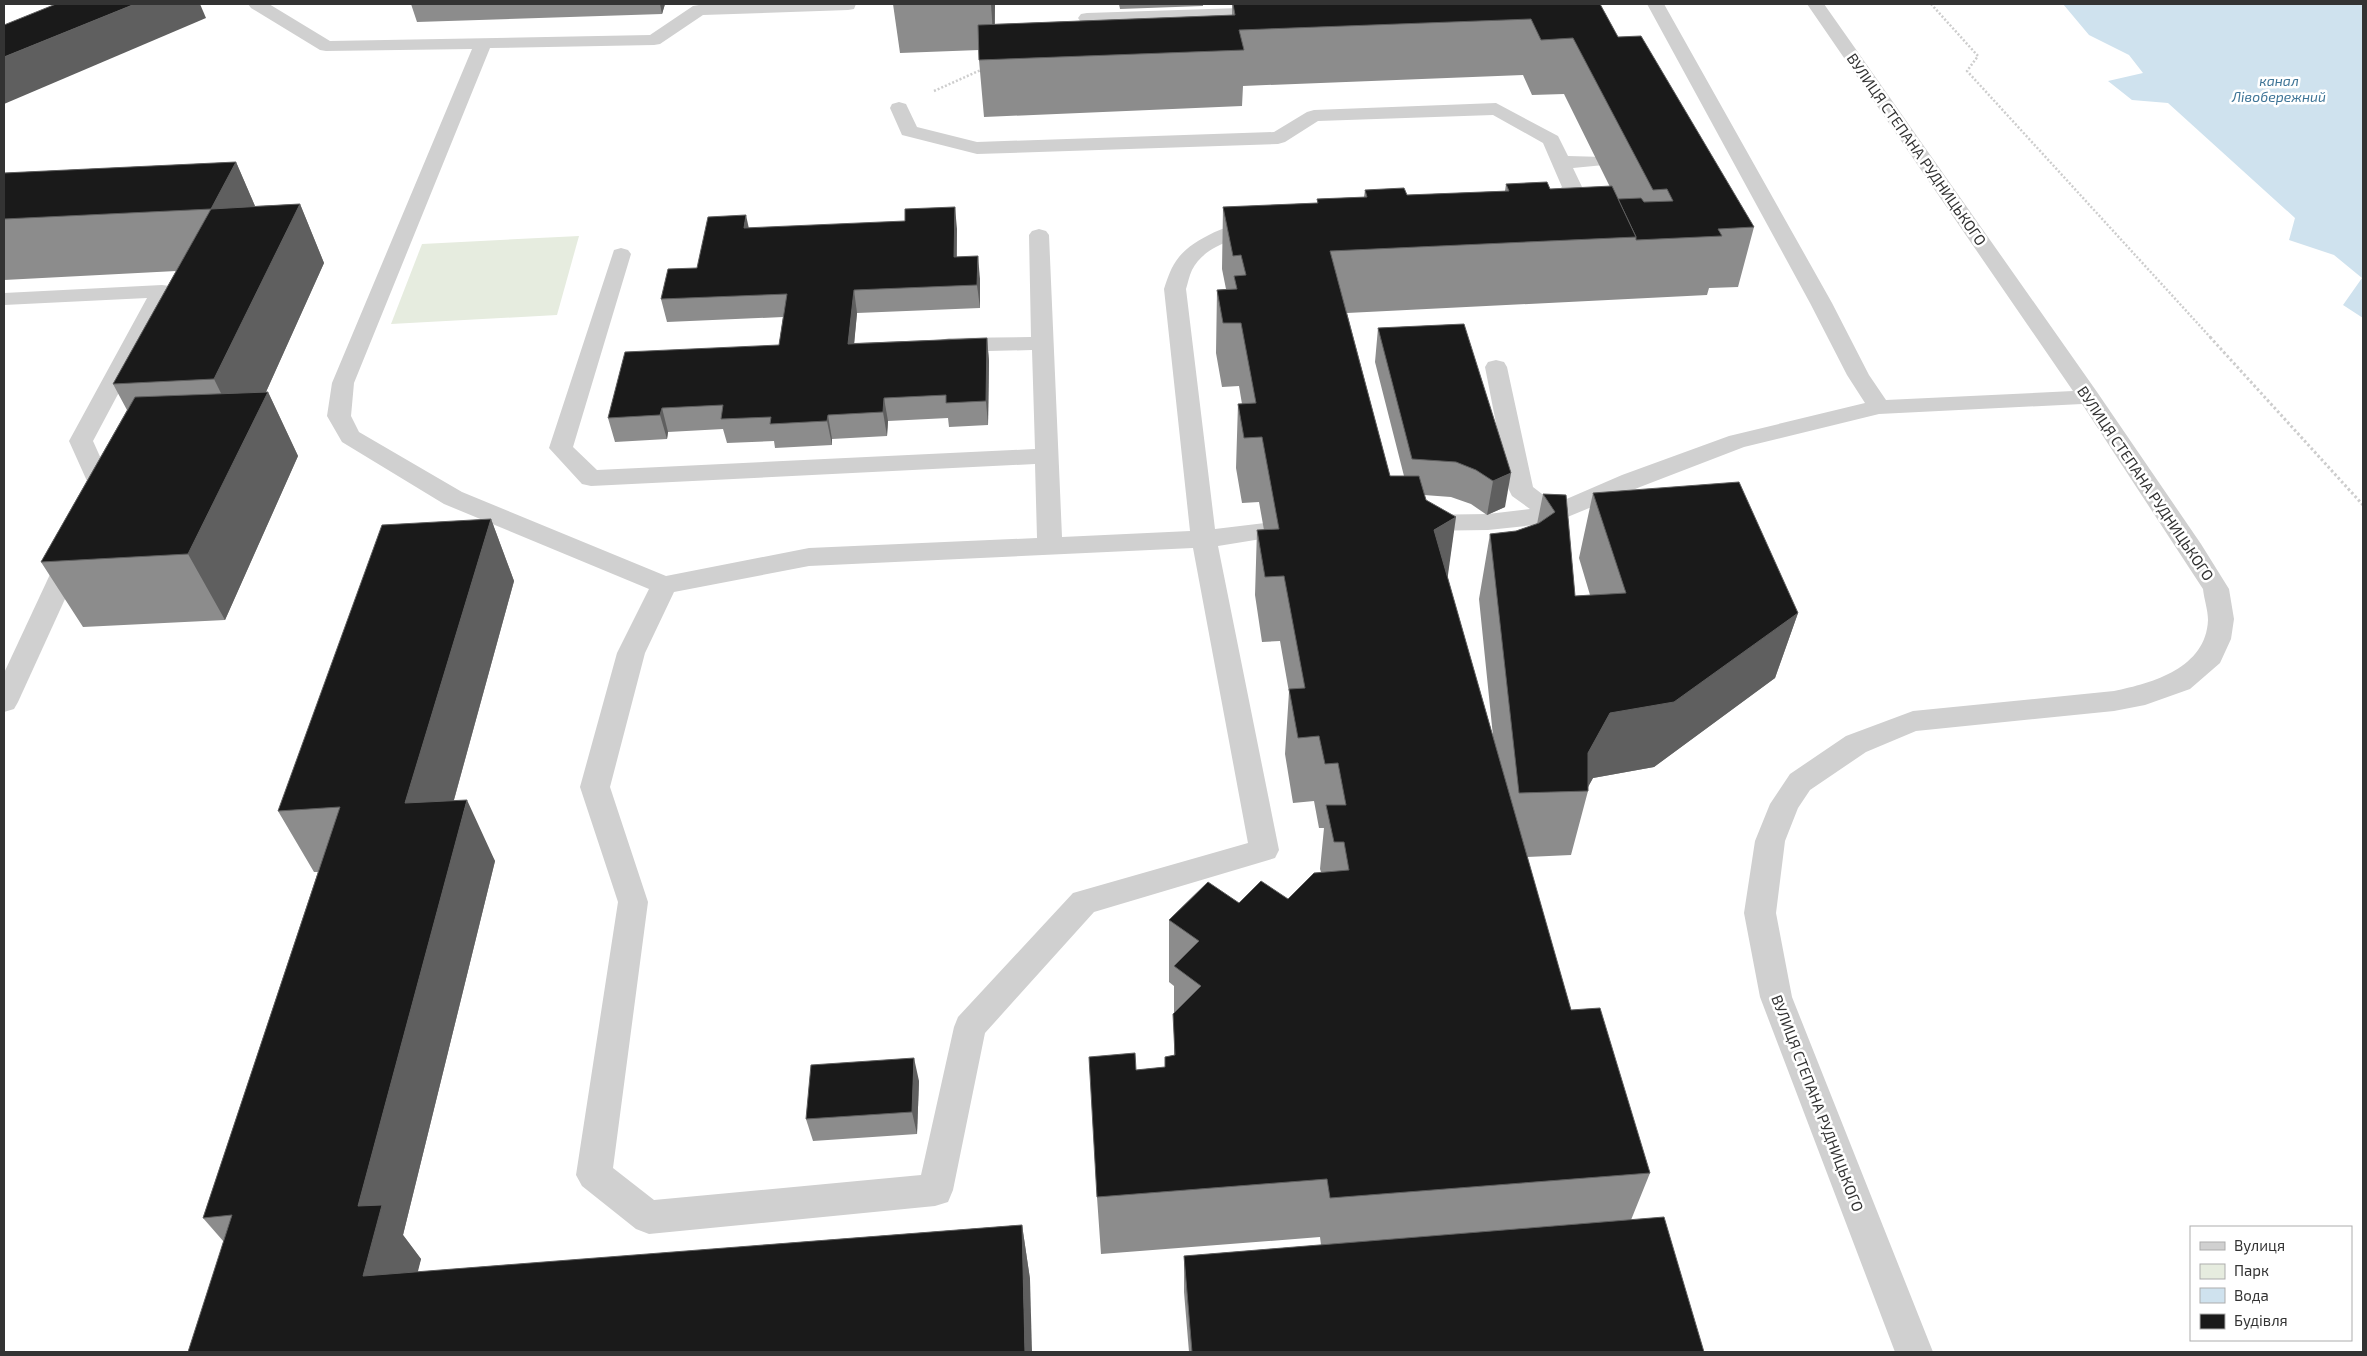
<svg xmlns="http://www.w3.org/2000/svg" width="2367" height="1356" font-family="'Exo 2',sans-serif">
<rect width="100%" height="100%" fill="#fff"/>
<path fill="#e6ecdf" d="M579,236L557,315L391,324L422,244Z"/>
<path fill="#cfe2ee" d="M2063,4H2363V318L2343,305L2362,278L2334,255L2289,240L2295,218L2168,103L2132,100L2108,81L2143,73L2129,55L2089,35Z"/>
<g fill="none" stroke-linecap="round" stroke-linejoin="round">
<g stroke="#cdcdcd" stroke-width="2.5" stroke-dasharray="2 2" stroke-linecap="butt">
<path d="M1931,4L1978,56L1967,71L2211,338"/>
<path d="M934,91L983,69"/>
</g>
<path stroke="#cdcdcd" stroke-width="3" stroke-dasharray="2.5 2.5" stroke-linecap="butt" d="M2210,337L2363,505"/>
<g fill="#d0d0d0" fill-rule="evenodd">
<path d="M248,4H269L330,41L650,35L693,6L699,5L856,4L854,9L848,10L703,15L660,44L654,45L490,48L354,383L351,416L359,432L462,492L666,576L809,548L1037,538L1035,464L591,486L582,484L549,448L614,250L621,248L628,250L631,254L573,447L597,470L1035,449L1032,350L949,352L941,350L938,345L941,340L949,338L1031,337L1029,235L1032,231L1039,229L1046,231L1049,235L1062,537L1190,531L1164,289C1168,277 1171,267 1179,257C1194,238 1242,216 1266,222L1269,226L1266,230C1241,237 1205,244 1192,270C1189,276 1188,283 1186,289L1215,529L1265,523L1274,525L1278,531L1274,537L1218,546L1279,850L1275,858L1094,912L985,1033L953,1190L948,1202L935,1206L649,1234L636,1229L582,1186L576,1175L618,902L580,787L617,653L649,589L444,504L342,442L327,416L332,383L472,49L326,51L320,50L251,8ZM1193,548L1248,843L1073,893L958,1017L954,1027L921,1175L654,1200L613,1168L648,902L610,787L645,653L674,592L809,566Z"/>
<path d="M1647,4H1664L1832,303L1869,375L1886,400L2073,391L1807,4H1824L2097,392L2201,544L2229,589L2234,619L2231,639L2220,663L2190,689L2145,705L2114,711L1916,731L1866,752L1810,790L1798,808L1785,841L1776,913L1792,997L1933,1352H1895L1760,997L1744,913L1755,841L1770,804L1790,774L1846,736L1913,711L2114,691C2153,683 2206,668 2208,620C2208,610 2204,599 2203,589L2082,404L1879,414L1744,447L1640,487L1553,523L1488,530L1417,531L1408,529L1404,523L1408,517L1417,515L1488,514L1530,509L1512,496L1509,490L1485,367L1488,362L1496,360L1504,362L1507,367L1533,487L1555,504L1622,475L1729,436L1865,403L1847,375L1810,303Z"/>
<path d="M1270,7L1276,8L1279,12L1276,16L1087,23L1081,22L1078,18L1081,14L1087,13Z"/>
<path d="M899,102L906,104L917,127L977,142L1274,132L1307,112L1314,110L1496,103L1558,136L1568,156L1604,157L1607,161L1604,165L1573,168L1583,189C1574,202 1551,219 1536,215L1533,211L1562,187L1543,143L1493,115L1318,121L1285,142L1278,144L977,154L902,135L890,108L892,104Z"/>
<path d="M162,285L170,286L173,291L93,441L115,490L106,509L97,511L88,509L85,503L91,490L69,441L147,298L4,305V293Z"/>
<path d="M73,544L82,547L86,553L18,702L14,709L4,712V673L60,553L64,547Z"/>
</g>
</g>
<g fill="#8c8c8c">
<path d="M411,4H665L662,14L417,22Z"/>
<path d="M893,4H995V24L1232,15V4H1600L1618,37L1754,227L1738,287L1709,288L1707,295L1347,313L1390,476H1404L1375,362L1378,328L1464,324L1505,507L1487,515L1471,504L1451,497L1424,495L1493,736L1479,599L1490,534L1516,531L1537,524L1543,494L1566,495L1575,596L1590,595L1579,558L1593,493L1798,613L1775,678L1654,767L1593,778L1588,786V791L1571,855L1527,857L1571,1010L1650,1173L1631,1220L1704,1352H1189L1184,1292V1256L1321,1245L1320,1237L1101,1254L1097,1197L1136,1070L1165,1067V1057L1174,1056V986L1169,982V920L1239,903L1288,899L1321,872L1320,869L1324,828H1319L1314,801L1293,803L1285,754L1289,692L1280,641L1262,642L1255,595L1257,530H1264L1259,502L1242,503L1236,468L1238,404H1242L1239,386L1222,387L1216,353L1217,290L1226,289L1222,269L1223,207L1317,203V199L1364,197L1365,190L1407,195L1505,191L1506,184L1550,189L1610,187L1564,94L1532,95L1523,75L1243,86L1242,106L984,117L979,60V50L900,53Z"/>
<path d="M1119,4H1203V6L1120,9Z"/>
<path d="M236,162L255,206L300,204L324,263L266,392H268L298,456L225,620L83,627L41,562L127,410L113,384L176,271L4,280V173Z"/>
<path d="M749,228L957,229V257L980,279V308L857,313L854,343L987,338L989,361L988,425L949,427L948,418L888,421L887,436L832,439V445L775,448L774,441L727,443L723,429L668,432L667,439L615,442L608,418L779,345L783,317L667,322L661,299L697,268Z"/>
<path d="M491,519L514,581L454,800L495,861L403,1235L421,1259L417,1272L1022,1225L1030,1279L188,1352L224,1242L203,1218L318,872H314L278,811Z"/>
<path d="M919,1081L917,1134L813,1141L806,1119Z"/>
</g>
<g fill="#5f5f5f">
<path d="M135,4H200L206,18L4,104V57Z"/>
<path d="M660,4H665L662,14Z"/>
<path d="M991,4H995L994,49Z"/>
<path d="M236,162L261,220L211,209Z"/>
<path d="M300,204L324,263L247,434L268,392L298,456L225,620L188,554L244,440L214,379Z"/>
<path d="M955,207L957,229L956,280L954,257Z"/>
<path d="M746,215L751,238L744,228Z"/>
<path d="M978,256L980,279V308L977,285Z"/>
<path d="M854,290L857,313L852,367L848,344Z"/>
<path d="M987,338L989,361L988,425L986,401Z"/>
<path d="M884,398L888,421L887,436L883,412Z"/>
<path d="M662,408L668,432L667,439L660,415Z"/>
<path d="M828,415L832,439V445L827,421Z"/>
<path d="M1511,473L1505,507L1487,515L1493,481Z"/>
<path d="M1456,517L1447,582L1434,530Z"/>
<path d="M491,519L514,581L436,865L405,803Z"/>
<path d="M1798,613L1775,678L1654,767L1593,778L1586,791L1588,753L1610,713Z"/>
<path d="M467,800L495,861L403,1235L421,1259L404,1328L363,1276L358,1206Z"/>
<path d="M914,1058L919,1081L917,1134L912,1112Z"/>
<path d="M1022,1225L1030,1279L1032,1352H1025Z"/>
</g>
<g fill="#1a1a1a" stroke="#5f5f5f">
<path d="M56,4H135L4,57V25Z"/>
<path d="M1233,4H1600L1618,37L1641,36L1754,227L1718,229L1722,236L1636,240V237L1618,199L1641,198L1644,202L1673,201L1667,189L1653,190L1573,38L1541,40L1531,19L1239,30L1244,50L979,60L978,25L1235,15Z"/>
<path d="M236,162L211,209L300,204L214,379L113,384L211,209L4,219V173Z"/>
<path d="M1547,182L1550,189L1612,186L1636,237L1330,251L1390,476H1419L1426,500L1456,517L1434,530L1571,1010L1600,1008L1650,1173L1330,1198L1327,1179L1097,1197L1089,1057L1135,1053L1136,1070L1165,1067V1057L1175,1055L1173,1014L1201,986L1174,966L1199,941L1169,920L1208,882L1239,903L1261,881L1288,899L1314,873L1349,870L1344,842H1334L1326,805H1346L1338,763L1325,764L1319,736L1298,738L1289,689L1305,688L1284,576L1265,577L1257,530L1279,529L1262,437L1244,438L1238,404L1256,403L1241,323H1223L1217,290L1237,289L1234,276L1246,275L1241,255L1233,256L1223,207L1318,203L1317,199L1367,197L1365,190L1404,188L1407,195L1509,191L1506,184Z"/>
<path d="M955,207L954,257L978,256L977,285L854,290L848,344L987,338L986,401L946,403V395L884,398L883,412L828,415L827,421L770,424L771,417L721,419L723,405L662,408L660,415L608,418L625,352L779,345L787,294L661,299L668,269L697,268L708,217L746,215L744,228L905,221V209Z"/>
<path d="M1464,324L1511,473L1493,481L1476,470L1456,462L1412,459L1378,328Z"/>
<path d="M268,392L188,554L41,562L135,397Z"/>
<path d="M1739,482L1798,613L1674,702L1610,713L1588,753V791L1519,793L1490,534L1516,531L1539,523L1555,512L1543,494L1566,495L1575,596L1626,593L1593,493Z"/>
<path d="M491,519L405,803L467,800L358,1206L382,1205L363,1276L1022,1225L1025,1352H188L232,1215L203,1218L340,807L278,811L382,525Z"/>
<path d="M914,1058L912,1112L806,1119L811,1065Z"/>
<path d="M1664,1217L1704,1352H1192L1184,1256Z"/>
</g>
<g text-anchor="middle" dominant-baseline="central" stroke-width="5" stroke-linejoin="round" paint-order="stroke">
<g font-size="14" font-style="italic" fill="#3f7597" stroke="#fff">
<text x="2279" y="80">канал<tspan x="2279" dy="16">Лівобережний</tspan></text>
</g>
<g font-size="15" fill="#333" stroke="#fff">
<text transform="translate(1917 149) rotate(55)">ВУЛИЦЯ СТЕПАНА РУДНИЦЬКОГО</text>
<text transform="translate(2146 483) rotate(56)">ВУЛИЦЯ СТЕПАНА РУДНИЦЬКОГО</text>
<text transform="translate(1818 1103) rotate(69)">ВУЛИЦЯ СТЕПАНА РУДНИЦЬКОГО</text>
</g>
</g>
<rect width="2367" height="1356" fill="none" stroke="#333333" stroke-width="10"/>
<rect x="2190" y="1226" width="162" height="115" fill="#ffffff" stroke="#adadad"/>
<rect x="2200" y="1242" width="25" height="8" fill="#d0d0d0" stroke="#adadad"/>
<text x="2234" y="1251" font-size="15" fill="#333333">Вулиця</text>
<rect x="2200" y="1264" width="25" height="15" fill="#e6ecdf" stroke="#adadad"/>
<text x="2234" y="1276" font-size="15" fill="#333333">Парк</text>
<rect x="2200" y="1288" width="25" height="15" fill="#cfe2ee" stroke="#adadad"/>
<text x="2234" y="1301" font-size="15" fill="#333333">Вода</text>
<rect x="2200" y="1314" width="25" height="15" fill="#1a1a1a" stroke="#adadad"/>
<text x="2234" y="1326" font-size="15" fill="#333333">Будівля</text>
</svg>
